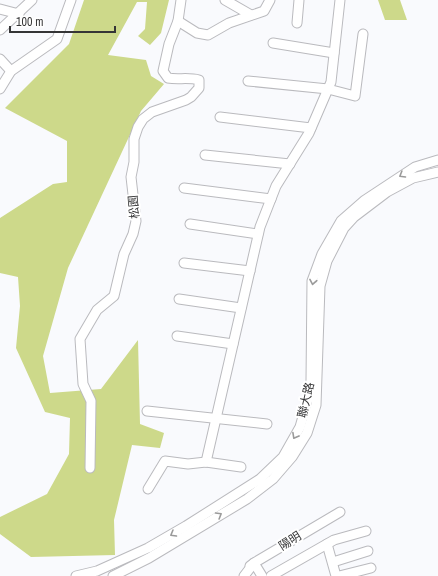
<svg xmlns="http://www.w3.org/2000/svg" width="438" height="576" font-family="'Archivo Narrow','Noto Sans TC',sans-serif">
<rect width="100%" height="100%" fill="#f9fafd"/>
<g fill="#cdd98a">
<path d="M84,0H169L161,33L150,45L138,36L145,29L147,2H137L108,55L146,60L151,76L164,84L141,111L68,268L43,356L50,393L101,389L138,340L140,424L164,433L160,448L132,445L114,520L115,555L31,557L0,534V517L47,494L69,454L70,418L45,412L16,348L20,306L18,277L0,273V218L53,184L67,182V141L5,108L69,44Z"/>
<path d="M378,0H400L407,20H385Z"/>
</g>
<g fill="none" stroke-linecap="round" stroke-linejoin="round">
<g stroke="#bababe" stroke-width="11">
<g id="minor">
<path d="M225,0L251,15"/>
<path d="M0,9L19,14"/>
<path d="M178,21L197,33L208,35L229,23L264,11L270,0"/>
<path d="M297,23L299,0"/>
<path d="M0,30L32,0"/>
<path d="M273,43L334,53"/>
<path d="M0,59L11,71"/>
<path d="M248,81L328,89L355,96L363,34"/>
<path d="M0,89L11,71L57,39L71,0"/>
<path d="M220,117L311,128"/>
<path d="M205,155L290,164"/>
<path d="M184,188L271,199"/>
<path d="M190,224L258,234"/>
<path d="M184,263L250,271"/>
<path d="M179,299L241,308"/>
<path d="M177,336L233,344"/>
<path d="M147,411L267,424"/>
<path d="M206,462L260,227L276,186L309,133L331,82L340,0"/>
<path d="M90,468L91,401L83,384L80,339L97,310L114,296L124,254L133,234L136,221L131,177L134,162V139L138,127L143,119L152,112L186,100L191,97L199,88V80C188,77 178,80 168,78L163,71L169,44L178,21L181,0"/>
<path d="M148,489L165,461L188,464L206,462L241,467"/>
<path d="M327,544L336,576"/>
<path d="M333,562L368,551"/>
<path d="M250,566L254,563L262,576"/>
<path d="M76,576L97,571L148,548L186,526L260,479L283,457L300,427L308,399L311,380L312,281L322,254L341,221L365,200L415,167L438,160"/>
<path d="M113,576L149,558L247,499L273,479L292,457L307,433L316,405L320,286L327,261L344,228L354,217L387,192L413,178L438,172"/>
<path d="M244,576L254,563L340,512"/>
<path d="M271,576L334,540L366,531"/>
<path d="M339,576L371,568"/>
</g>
</g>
<use href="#minor" stroke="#fff" stroke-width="9"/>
</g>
<defs><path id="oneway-chevron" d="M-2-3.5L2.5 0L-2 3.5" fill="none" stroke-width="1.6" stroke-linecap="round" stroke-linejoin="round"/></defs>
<g stroke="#9a9a9a">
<use href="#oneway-chevron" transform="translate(402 175) rotate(149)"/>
<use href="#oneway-chevron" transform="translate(313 282) rotate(100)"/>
<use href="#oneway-chevron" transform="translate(295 436) rotate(119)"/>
<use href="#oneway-chevron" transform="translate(219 515) rotate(-31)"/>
<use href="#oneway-chevron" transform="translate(173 534) rotate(150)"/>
</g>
<g text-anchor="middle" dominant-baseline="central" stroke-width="4" stroke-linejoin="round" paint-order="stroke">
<g font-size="12" fill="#353536" stroke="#fff">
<text transform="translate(134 207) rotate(-95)">松園</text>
<text transform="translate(306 400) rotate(-77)">聯大路</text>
<text transform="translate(290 541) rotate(-32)">陽明</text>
</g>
</g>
<path d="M10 26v6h105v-6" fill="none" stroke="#353536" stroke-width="2"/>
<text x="16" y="26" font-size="12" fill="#353536" stroke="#ffffff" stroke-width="3" paint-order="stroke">100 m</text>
</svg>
